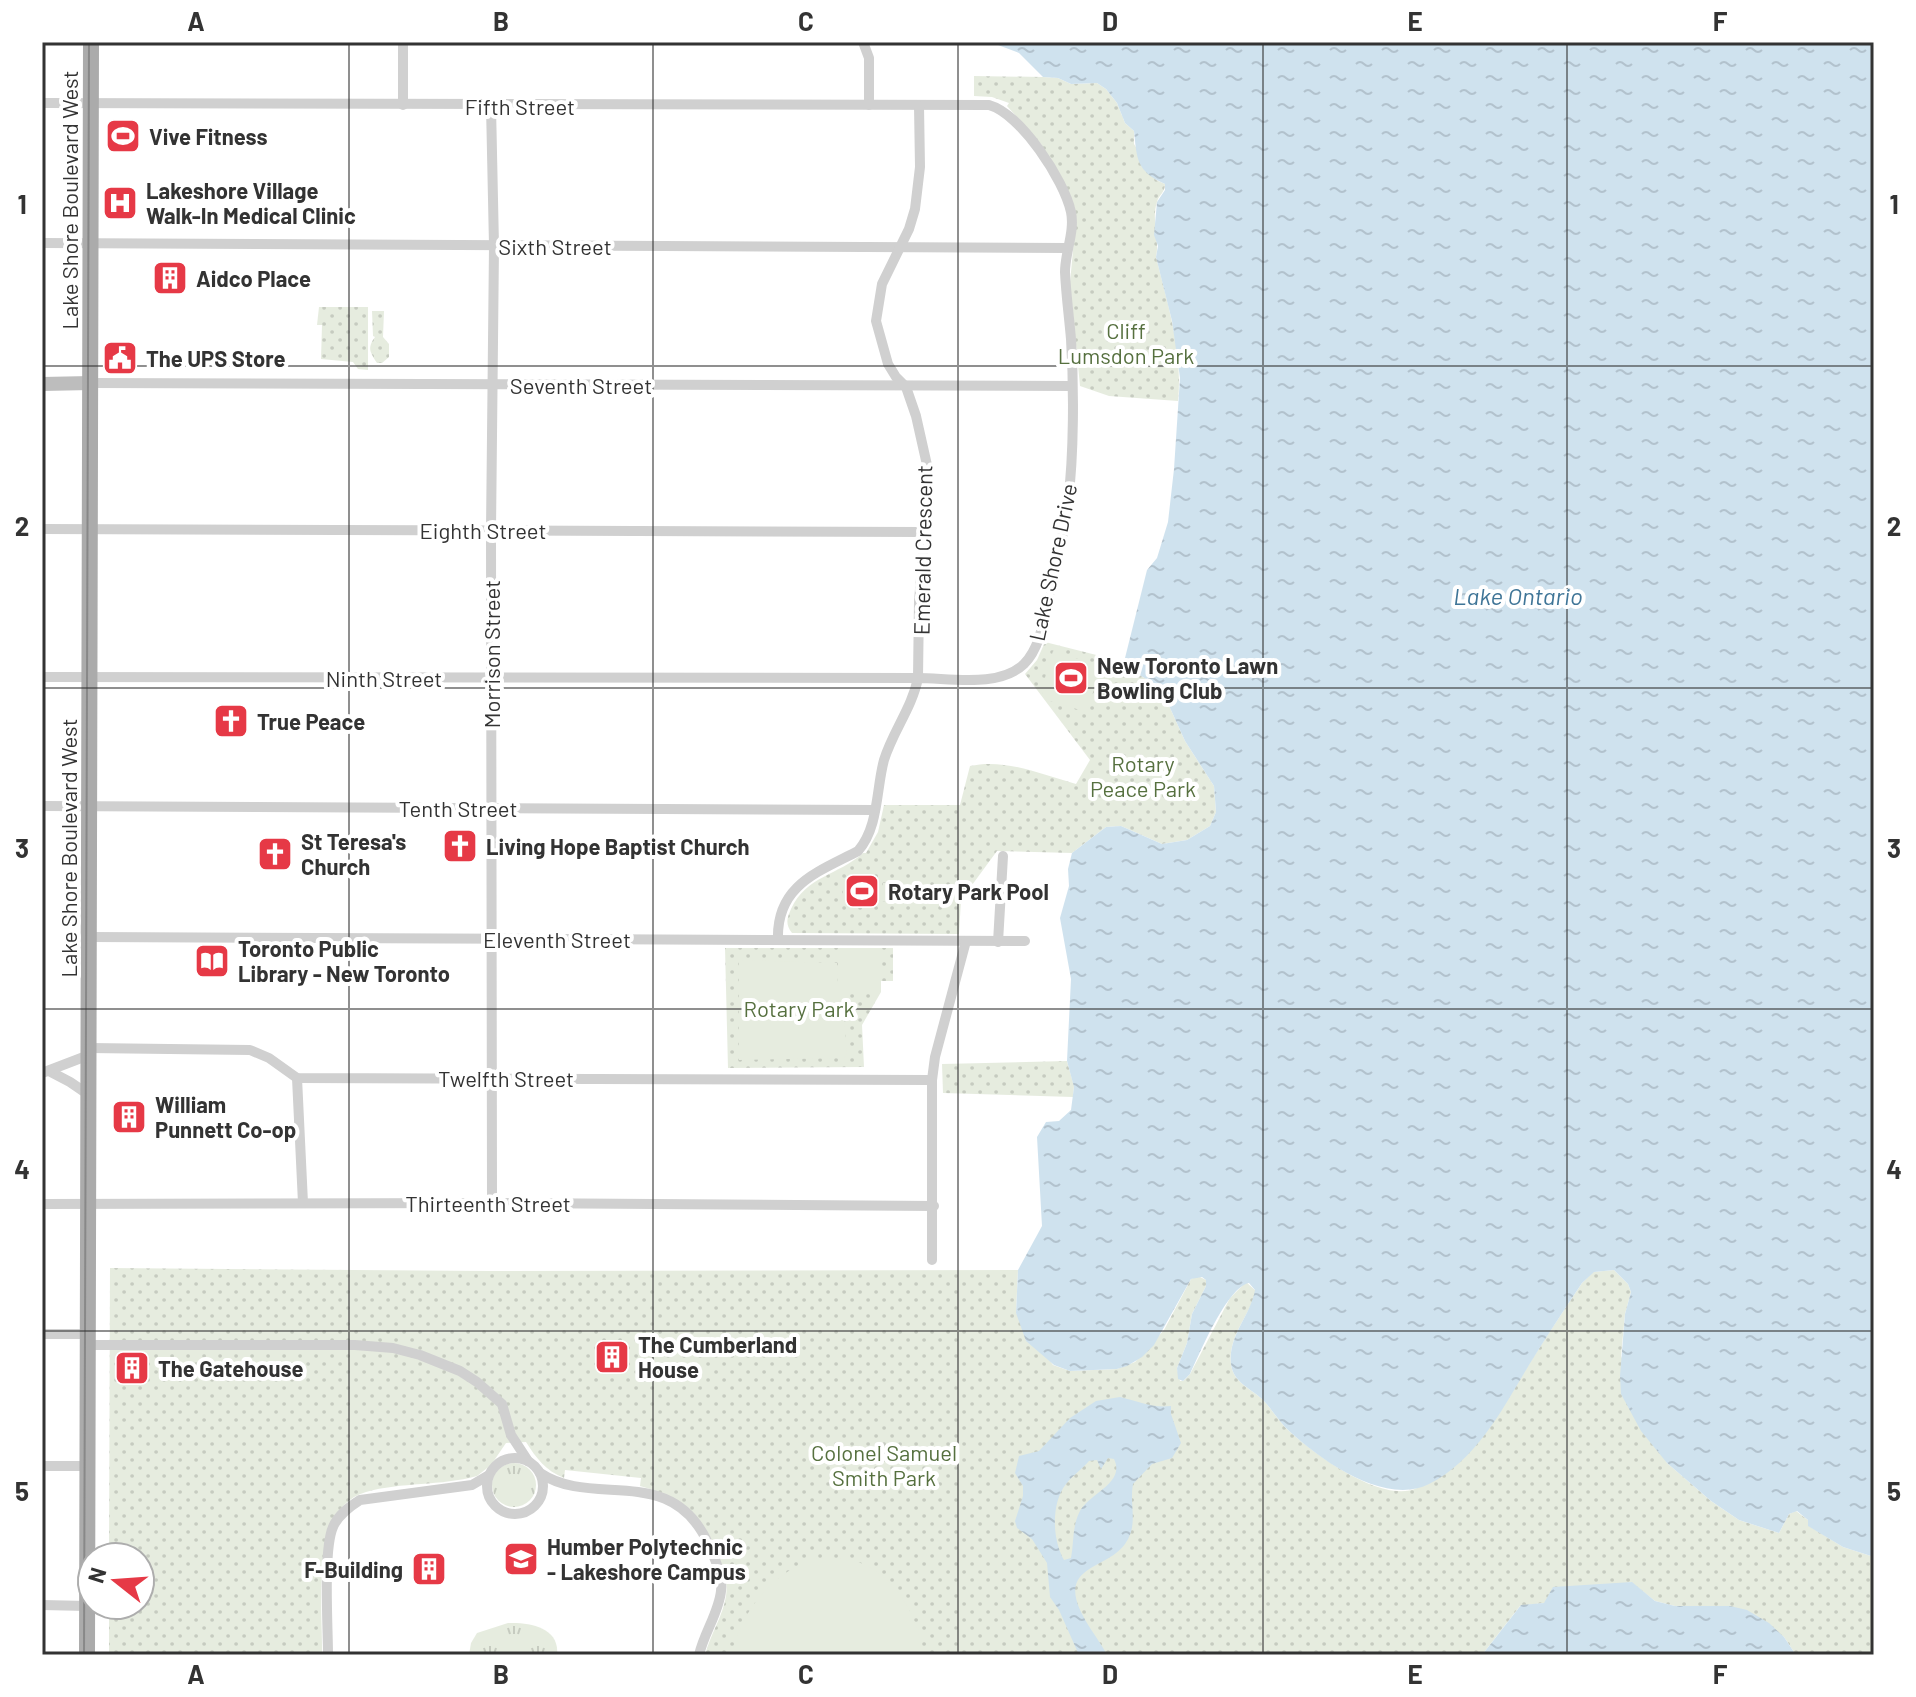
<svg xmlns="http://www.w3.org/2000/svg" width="1916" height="1697" font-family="Barlow,sans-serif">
<defs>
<pattern id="grass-tufts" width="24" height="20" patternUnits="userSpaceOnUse" patternTransform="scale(2)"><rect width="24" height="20" fill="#e6ecdf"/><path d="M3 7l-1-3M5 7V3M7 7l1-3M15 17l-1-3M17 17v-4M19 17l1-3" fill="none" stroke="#c6cbc0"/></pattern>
<pattern id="park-dots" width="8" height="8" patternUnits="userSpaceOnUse" patternTransform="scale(2)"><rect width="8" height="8" fill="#e6ecdf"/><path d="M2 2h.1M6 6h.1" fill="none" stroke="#c6cbc0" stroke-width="1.8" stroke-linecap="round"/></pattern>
<pattern id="water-ripples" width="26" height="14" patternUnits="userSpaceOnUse" patternTransform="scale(2)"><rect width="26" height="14" fill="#cfe2ee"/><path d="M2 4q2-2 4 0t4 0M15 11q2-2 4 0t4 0" fill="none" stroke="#b2c2cd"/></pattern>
</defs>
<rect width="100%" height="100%" fill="#fff"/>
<g fill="url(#grass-tufts)">
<circle cx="514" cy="1485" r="22"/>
<path d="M508,1623C529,1622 560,1627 557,1655H469L471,1643L477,1633Z"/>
</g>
<g fill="url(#park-dots)">
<path d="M974,76L1043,77L1058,78L1071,84L1097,83L1106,89L1117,103L1125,123L1134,131V144L1156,180L1165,184C1165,193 1159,194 1157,202C1151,220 1160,240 1156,257C1168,305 1183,352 1178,401L1109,396L1080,386L1070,283L1076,217L1074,206L1041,144L1007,106L1009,103L992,97L974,96Z"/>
<path d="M319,307H368V370L358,369L353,362L321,359L322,325H317Z"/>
<path d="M372,311H384L383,337L389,344V357L382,363H377C370,352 367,348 375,337L373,336Z"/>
<path d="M1045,642L1124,662L1128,668L1161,688L1185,741L1214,786L1216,812L1210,826L1187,840L1162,844L1121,826L1106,827L1072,853L997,851L961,900L959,934L792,933C785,924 787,918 791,909C806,876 839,875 863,853H866L878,832L884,805H960L970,766C1006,758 1042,775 1076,784L1090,760L1025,674L1037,660Z"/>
<path d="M725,948H893V981H881V992L862,1025L864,1067L728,1068Z"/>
<path d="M1067,1061L1074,1086L1073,1097L943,1093L942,1064Z"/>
<path d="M110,1268L488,1271L1018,1270L1016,1313L1053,1365L1070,1371L1117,1369L1135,1362L1164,1330L1191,1279L1198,1276L1206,1280V1286L1192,1314L1187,1343L1177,1368L1180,1381H1183L1190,1374L1230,1298L1246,1282L1256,1291C1250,1316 1228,1335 1231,1364C1233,1382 1250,1388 1262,1399C1270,1407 1277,1418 1285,1427C1310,1451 1381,1505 1417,1488C1472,1462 1499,1414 1529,1364C1546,1337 1564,1310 1582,1283L1593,1272L1614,1270L1628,1284L1631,1292L1625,1314L1621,1356L1667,1463L1711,1501L1739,1520L1779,1533L1789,1514L1796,1511L1808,1520L1809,1526L1843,1547L1874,1557V1655H1796L1784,1637L1730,1606H1675L1655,1601L1631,1582L1544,1603L1520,1606L1482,1655H705C710,1635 723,1616 726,1596C728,1583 724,1571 719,1559C705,1519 681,1497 640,1486L641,1478L565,1470L564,1478C546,1471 536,1458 526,1442L506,1443L491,1465L477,1476C441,1486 401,1482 366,1492C309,1508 323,1608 322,1655H109V1605H140V1557H109Z"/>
</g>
<g fill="#e6ecdf">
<path d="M1053,651L1101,666L1087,712L1046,700L1041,691Z"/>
<path d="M843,881H880L881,899L883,898V883H891V902L843,899Z"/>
<rect x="842" y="948" width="39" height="44"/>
<path d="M739,960L837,963L839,1014L844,1016L847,1053L844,1058L739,1060Z"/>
<path d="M815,1558C827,1559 841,1558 852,1560C893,1571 920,1616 922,1655H732C739,1612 774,1572 815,1558Z"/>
</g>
<g fill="url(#water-ripples)" fill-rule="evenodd">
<path d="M990,42H1874V1557L1843,1547L1808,1526V1520L1797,1511L1789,1514L1779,1533L1739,1520L1711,1501L1667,1463L1641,1431L1621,1394L1620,1376L1625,1314L1631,1292L1628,1284L1614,1270L1594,1272L1582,1283C1564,1310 1546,1337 1529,1365C1503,1408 1477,1460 1429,1484C1384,1507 1317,1458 1285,1427C1277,1418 1270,1407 1262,1399C1250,1388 1233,1382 1231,1364C1228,1335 1250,1317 1255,1290L1249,1283C1227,1287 1200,1353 1190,1374L1183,1381L1178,1379L1177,1368L1187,1343L1192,1314L1206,1286V1280L1202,1277L1191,1279L1154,1345L1142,1357L1127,1366L1117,1369L1070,1371L1054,1365L1026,1341L1016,1313L1018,1270L1042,1226L1037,1137L1046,1122L1059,1121L1071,1110L1074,1087L1067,1061L1071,979L1060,918L1069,886L1068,869L1072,853L1106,827L1121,826L1162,844L1187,840L1210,826L1216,812L1214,786L1185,741L1161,688L1128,668L1124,662L1147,570L1157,558L1168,522L1174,469L1180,378L1172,321L1156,257L1158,246L1154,235L1157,202L1165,190V184C1136,171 1137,159 1134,131L1125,123L1117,103L1106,89L1097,83L1071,84L1058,78L1043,77L1019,53Z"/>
<path d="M1120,1397C1141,1402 1151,1408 1171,1406V1414L1181,1443L1172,1458L1152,1464L1133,1484C1129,1505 1139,1525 1125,1544C1114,1559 1097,1562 1084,1573C1058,1594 1097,1634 1107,1655H1079L1059,1610L1050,1597L1047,1563L1032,1539L1017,1528L1015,1521L1023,1496V1486L1015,1473L1019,1456L1039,1451L1070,1418L1096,1401ZM1108,1458L1114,1459C1126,1484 1088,1493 1079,1513C1072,1528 1074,1543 1071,1558L1064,1560C1052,1539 1051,1503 1066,1484C1073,1475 1082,1469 1089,1461L1097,1460L1101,1469Z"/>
<path d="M1632,1582L1655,1601L1675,1606H1730L1747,1610L1769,1623L1784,1637L1796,1655H1482L1521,1605L1544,1603L1553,1587Z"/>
</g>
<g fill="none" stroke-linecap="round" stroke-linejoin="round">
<g stroke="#d0d0d0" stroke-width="10">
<path d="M863,42L869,58V105"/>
<path d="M42,103L989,105C1021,114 1064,180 1071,212C1075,232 1065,252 1065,272C1066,294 1069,316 1071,339C1074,387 1074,454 1068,502C1065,532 1056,562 1050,591C1044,615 1042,646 1024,664C999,688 950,678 918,678C912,708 893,731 884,760C876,789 879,827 858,851C818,872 776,885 778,940"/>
<path d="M403,105V42"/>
<path d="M491,106L494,246L491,530L492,1203"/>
<path d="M42,243L1067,248"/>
<path d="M91,383L1072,386"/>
<path d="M42,529L923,532"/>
<path d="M42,677L918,678L919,601L928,495L927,465L916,416L906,387L896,377L888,364L876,321L882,284L909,229L915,209L920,167L919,106"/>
<path d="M42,806L875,810"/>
<path d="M89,937L1025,941"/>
<path d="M998,942L1003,856"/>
<path d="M89,1048L250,1050L269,1058L297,1078L932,1080"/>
<path d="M49,1071L70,1082L89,1095"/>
<path d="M42,1073L89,1055"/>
<path d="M297,1078L303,1203"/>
<path d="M42,1204L492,1203L934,1206"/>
<path d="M932,1260V1080L935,1057L966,941"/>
<path d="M42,1334H88"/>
<path d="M88,1345H355L393,1348L420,1355L460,1371L477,1382L502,1404L511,1435L528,1461"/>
<circle cx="515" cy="1486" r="28"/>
<path d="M42,1466H87"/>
<path d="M540,1473C594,1509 670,1462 708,1543C714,1557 723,1575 721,1591C719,1612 704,1633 699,1655"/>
<path d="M42,1605L87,1606"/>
<path d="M328,1655C328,1626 323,1550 333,1527C338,1515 349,1507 360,1500L472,1485L489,1475"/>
</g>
<path stroke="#bdbdbd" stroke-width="14" d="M42,384L91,383"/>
<path stroke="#ababab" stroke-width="16" d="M87,1655L91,42"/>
<path stroke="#888" stroke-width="2" d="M84,1655L89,42"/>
</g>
<path fill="none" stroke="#333" stroke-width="2" stroke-opacity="0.55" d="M349,42V1655M653,42V1655M958,42V1655M1263,42V1655M1567,42V1655M42,366H1874M42,688H1874M42,1009H1874M42,1331H1874"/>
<defs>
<g id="stadium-square" transform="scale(1.8)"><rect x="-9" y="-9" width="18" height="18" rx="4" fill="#e63946" stroke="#fff"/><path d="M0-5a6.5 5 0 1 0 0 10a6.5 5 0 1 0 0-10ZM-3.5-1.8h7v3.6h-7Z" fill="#fff"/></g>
<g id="hospital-square" transform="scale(1.8)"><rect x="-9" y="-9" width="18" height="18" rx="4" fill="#e63946" stroke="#fff"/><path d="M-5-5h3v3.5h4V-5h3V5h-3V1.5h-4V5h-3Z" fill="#fff"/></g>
<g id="building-square" transform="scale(1.8)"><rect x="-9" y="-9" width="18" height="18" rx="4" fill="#e63946" stroke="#fff"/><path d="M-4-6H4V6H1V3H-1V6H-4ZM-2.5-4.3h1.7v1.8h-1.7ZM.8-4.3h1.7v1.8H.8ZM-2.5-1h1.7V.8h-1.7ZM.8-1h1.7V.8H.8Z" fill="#fff"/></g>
<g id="civic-square" transform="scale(1.8)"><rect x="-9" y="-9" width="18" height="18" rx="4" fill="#e63946" stroke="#fff"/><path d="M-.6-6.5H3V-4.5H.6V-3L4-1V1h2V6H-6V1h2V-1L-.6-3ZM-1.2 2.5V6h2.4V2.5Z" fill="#fff"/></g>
<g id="church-square" transform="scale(1.8)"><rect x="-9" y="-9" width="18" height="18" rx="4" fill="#e63946" stroke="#fff"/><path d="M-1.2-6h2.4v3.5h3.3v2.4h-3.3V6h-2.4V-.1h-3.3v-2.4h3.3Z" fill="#fff"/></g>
<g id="library-square" transform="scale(1.8)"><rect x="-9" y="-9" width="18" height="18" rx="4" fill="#e63946" stroke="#fff"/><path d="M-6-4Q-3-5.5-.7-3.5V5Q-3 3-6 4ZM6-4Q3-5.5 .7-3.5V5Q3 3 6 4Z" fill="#fff"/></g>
<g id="university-square" transform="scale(1.8)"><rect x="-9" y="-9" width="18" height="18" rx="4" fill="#e63946" stroke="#fff"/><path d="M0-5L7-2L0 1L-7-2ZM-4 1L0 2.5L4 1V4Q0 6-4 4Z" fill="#fff"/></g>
</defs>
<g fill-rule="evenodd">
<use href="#stadium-square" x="123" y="136"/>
<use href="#hospital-square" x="120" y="203"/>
<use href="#building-square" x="170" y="278"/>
<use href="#civic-square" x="120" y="358"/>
<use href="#stadium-square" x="1071" y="678"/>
<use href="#church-square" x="231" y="721"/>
<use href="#church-square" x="460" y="846"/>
<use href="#church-square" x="275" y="854"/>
<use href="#stadium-square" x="862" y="891"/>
<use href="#library-square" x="212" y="961"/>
<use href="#building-square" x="129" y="1117"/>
<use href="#building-square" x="612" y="1357"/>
<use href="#building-square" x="132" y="1368"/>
<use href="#university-square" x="521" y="1559"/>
<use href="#building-square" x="429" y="1569"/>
</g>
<g text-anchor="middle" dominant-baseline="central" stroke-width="8" stroke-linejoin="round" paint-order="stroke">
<g font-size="22" fill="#333" stroke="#fff">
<text x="520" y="106">Fifth Street</text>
<text transform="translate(69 200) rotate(-90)">Lake Shore Boulevard West</text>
<text x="555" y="246">Sixth Street</text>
<text x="581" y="385">Seventh Street</text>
<text x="483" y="530">Eighth Street</text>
<text transform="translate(922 550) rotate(-89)">Emerald Crescent</text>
<text transform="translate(1052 562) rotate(-78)">Lake Shore Drive</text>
<text transform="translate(491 654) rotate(-90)">Morrison Street</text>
<text x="384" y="678">Ninth Street</text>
<text x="458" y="808">Tenth Street</text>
<text transform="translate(68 848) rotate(-90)">Lake Shore Boulevard West</text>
<text x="557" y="939">Eleventh Street</text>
<text x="506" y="1078">Twelfth Street</text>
<text x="488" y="1203">Thirteenth Street</text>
</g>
<g font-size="22" font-weight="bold" fill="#333" stroke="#fff" text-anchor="start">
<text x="149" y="136">Vive Fitness</text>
<text x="146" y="190">Lakeshore Village<tspan x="146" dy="25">Walk-In Medical Clinic</tspan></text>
<text x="196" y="278">Aidco Place</text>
<text x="146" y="358">The UPS Store</text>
<text x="1097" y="665">New Toronto Lawn<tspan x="1097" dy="25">Bowling Club</tspan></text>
<text x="257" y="721">True Peace</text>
<text x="301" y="841">St Teresa's<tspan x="301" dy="25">Church</tspan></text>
<text x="486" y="846">Living Hope Baptist Church</text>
<text x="888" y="891">Rotary Park Pool</text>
<text x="238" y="948">Toronto Public<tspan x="238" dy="25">Library - New Toronto</tspan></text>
<text x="155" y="1104">William<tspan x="155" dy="25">Punnett Co-op</tspan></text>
<text x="638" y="1344">The Cumberland<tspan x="638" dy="25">House</tspan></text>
<text x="158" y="1368">The Gatehouse</text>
<text x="547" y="1546">Humber Polytechnic<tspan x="547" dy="25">- Lakeshore Campus</tspan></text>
<text x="403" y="1569" text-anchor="end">F-Building</text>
</g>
<g font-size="22" fill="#56703f" stroke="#fff">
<text x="1126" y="330">Cliff<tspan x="1126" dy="25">Lumsdon Park</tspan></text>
<text x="1143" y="763">Rotary<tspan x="1143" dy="25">Peace Park</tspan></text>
<text x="799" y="1008">Rotary Park</text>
<text x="884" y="1452">Colonel Samuel<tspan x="884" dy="25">Smith Park</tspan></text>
</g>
<g font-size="24" font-style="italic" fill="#3f7597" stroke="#fff">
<text x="1518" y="595">Lake Ontario</text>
</g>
</g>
<rect width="1916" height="1697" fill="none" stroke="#ffffff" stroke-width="88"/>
<g transform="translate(116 1581) rotate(287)"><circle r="38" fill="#ffffff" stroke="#adadad" stroke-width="2"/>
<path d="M0-6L14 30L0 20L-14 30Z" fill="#e63946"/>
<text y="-12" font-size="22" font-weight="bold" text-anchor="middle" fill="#333333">N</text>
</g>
<rect x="44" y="44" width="1828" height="1609" fill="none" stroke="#333" stroke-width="3"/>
<g font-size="26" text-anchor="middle" font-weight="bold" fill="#333">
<text x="196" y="31">A</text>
<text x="501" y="31">B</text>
<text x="806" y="31">C</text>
<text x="1110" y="31">D</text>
<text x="1415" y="31">E</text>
<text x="1720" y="31">F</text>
<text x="22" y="214">1</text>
<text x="1894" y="214">1</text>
<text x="22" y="536">2</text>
<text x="1894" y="536">2</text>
<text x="22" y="858">3</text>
<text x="1894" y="858">3</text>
<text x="22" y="1179">4</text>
<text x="1894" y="1179">4</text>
<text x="22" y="1501">5</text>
<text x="1894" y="1501">5</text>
<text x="196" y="1684">A</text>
<text x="501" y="1684">B</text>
<text x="806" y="1684">C</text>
<text x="1110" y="1684">D</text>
<text x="1415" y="1684">E</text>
<text x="1720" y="1684">F</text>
</g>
</svg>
